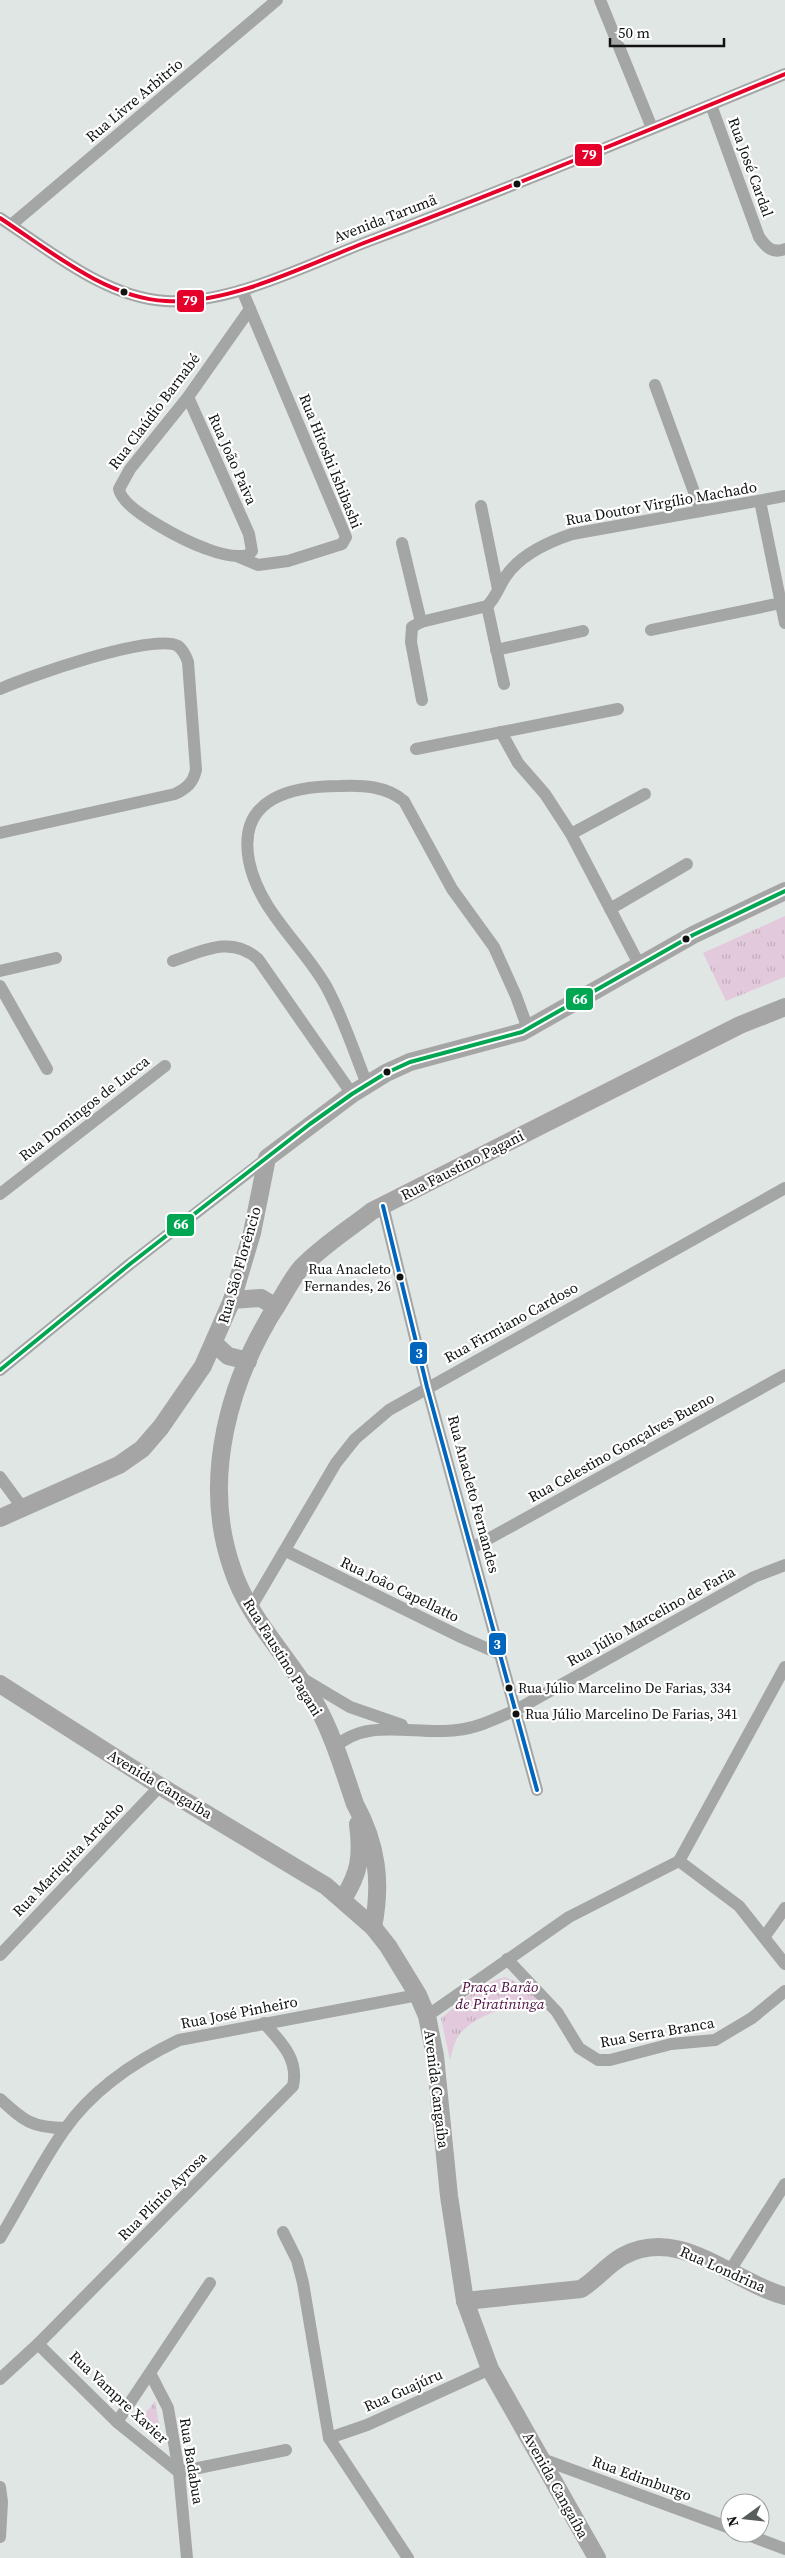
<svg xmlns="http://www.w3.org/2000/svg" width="785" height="2558" font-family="'Source Serif 4',serif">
<defs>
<pattern id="park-tufts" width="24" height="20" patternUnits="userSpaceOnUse" patternTransform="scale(1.25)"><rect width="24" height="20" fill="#e2cadc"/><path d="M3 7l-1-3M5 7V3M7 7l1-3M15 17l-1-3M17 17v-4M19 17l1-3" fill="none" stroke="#c1adbc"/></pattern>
</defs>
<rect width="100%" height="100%" fill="#e0e6e4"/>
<g fill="url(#park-tufts)">
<path d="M785,916V977L726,1001L703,953Z"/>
<path d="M505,1977L518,1983L541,2001C517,2004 471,2014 457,2038C454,2044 452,2053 450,2060L441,2018C460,2003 481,1983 505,1977Z"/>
<path d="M155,2401L161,2437L139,2421Z"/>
</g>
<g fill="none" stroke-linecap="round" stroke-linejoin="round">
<g stroke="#a4a5a5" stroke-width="12">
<path d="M600,0L652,128"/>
<path d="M711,105L759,237C766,247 772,254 785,249"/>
<path d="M0,218C49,250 106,298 166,301C230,305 309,264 369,241C509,188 647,131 785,74"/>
<path d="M11,225L277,0"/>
<path d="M655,385L701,511"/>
<path d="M188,397L249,534L252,551L248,555C235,558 220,554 207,549C187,542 122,510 119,489L130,469L188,397L250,309"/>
<path d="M760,501L785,623"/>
<path d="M481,506L498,589"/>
<path d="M402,543L421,622"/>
<path d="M239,557L258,565L288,561L342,544L346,537L242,290"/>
<path d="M487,606L504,684"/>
<path d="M651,630L781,603"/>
<path d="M496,650L583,631"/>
<path d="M0,689C27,677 154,632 178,646C183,650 186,656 188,662L196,770C193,783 187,788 175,794L0,833"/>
<path d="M422,700L411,642L412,627L421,622L487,606C496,598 499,586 506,576C521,554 548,542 572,534L785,496"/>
<path d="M501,732L518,763L545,794L571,834L640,966"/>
<path d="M416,749L618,709"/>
<path d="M571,834L645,794"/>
<path d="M610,909L687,864"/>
<path d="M173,961C203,951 231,935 258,959L352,1094"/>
<path d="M0,971L56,958"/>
<path d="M0,986L47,1069"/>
<path d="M367,1084C354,1052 343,1017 326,986C302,944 259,911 249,861C237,798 291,786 340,786C363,785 386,786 404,801L452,889L494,947L516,996L528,1029"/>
<path d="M0,1194L165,1066"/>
<path d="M383,1206L427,1387L537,1790"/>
<path d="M0,1370L130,1264L267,1158"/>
<path d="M0,1477L22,1507"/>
<path d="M472,1548L785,1375"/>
<path d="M286,1551L463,1638L500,1654"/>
<path d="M250,1609L336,1463L355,1439L389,1410L785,1188"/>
<path d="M303,1679L350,1707L402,1725"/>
<path d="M334,1748C367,1716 416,1736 457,1730C478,1728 497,1718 516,1710L754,1577L785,1565"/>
<path d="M679,1861L785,1667"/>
<path d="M679,1861L739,1906L785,1964"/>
<path d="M765,1936L785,1908"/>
<path d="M0,1955L160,1786"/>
<path d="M507,1959L557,2012L579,2048L598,2060H610L671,2044L715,2040L752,2018L785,1991"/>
<path d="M427,2016L569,1917L679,1861"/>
<path d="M0,2099C24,2121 32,2128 66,2128"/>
<path d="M283,2232L297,2260L303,2283L329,2438L408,2558"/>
<path d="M0,2238C22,2202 41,2163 65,2129C94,2088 135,2061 179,2040L418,1995"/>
<path d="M729,2272L785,2184"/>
<path d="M38,2344L117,2422L179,2472"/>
<path d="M150,2373L168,2408L179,2472L187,2558"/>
<path d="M0,2379L38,2344L293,2086C299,2059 281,2042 264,2023"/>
<path d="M117,2422L210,2283"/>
<path d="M329,2438L367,2425L490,2369"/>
<path d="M542,2459L730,2528"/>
<path d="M179,2472L286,2450"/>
<path d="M0,2487L2,2502L0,2537"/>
<path d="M743,2533L785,2549"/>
</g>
<g stroke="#a4a5a4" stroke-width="18">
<path d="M232,1300L261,1298L276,1307"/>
<path d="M215,1344L228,1356L248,1361"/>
<path d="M0,1518L119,1465L142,1449L161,1427L203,1366L232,1300L252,1233L267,1158L352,1094L386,1073L410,1062L522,1032L693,935L785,891"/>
<path d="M0,1684L160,1786L326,1886L373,1927L388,1946L418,1995L427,2016L435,2056L449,2196L465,2301L490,2369L597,2558"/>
<path d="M343,1899C360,1872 362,1856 358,1824"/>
<path d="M373,1927C382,1883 377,1844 355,1804C343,1769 332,1731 313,1699C287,1655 248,1618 232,1568C201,1479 229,1379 279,1302C286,1291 293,1277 301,1268C322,1246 349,1229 372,1211L740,1025L785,1007"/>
<path d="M465,2301L581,2289C596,2280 608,2264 623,2256C680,2225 732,2282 785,2296"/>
</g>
<g stroke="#fff" stroke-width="8">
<path id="bus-1" d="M0,218C49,250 106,298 166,301C230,305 309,264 369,241C509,188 647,131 785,74"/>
</g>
<g stroke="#fff" stroke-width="8">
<path id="bus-2" d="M383,1206L427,1387L537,1790"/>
</g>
<g stroke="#fff" stroke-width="8">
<path id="bus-3" d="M0,1370L130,1264L310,1124L352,1094L386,1073L410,1062L522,1032L693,935L785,891"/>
</g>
<use href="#bus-1" stroke="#e4002b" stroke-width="4"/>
<use href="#bus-2" stroke="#0065bd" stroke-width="4"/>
<use href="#bus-3" stroke="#00a651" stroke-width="4"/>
</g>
<g fill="#101312" stroke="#fff" stroke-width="2">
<circle cx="517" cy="184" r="4.5"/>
<circle cx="124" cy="292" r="4.5"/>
<circle cx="686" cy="939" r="4.5"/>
<circle cx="387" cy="1072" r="4.5"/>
<circle cx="400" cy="1277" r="4.5"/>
<circle cx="509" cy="1688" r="4.5"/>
<circle cx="516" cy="1714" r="4.5"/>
</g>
<g text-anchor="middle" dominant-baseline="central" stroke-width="4.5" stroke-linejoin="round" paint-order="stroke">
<g font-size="14" fill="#101312" stroke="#fff" text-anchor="start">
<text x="391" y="1269" text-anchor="end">Rua Anacleto<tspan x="391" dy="17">Fernandes, 26</tspan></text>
<text x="518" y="1688">Rua Júlio Marcelino De Farias, 334</text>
<text x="525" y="1714">Rua Júlio Marcelino De Farias, 341</text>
</g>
<g font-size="15" fill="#101312" stroke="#fff">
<text transform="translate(134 100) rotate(-40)">Rua Livre Arbitrio</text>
<text transform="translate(751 167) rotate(70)">Rua José Cardal</text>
<text transform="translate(385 218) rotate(-21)">Avenida Tarumã</text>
<text transform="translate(154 411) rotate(-53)">Rua Claúdio Barnabé</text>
<text transform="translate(233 459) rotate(66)">Rua João Paiva</text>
<text transform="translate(331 461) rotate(68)">Rua Hitoshi Ishibashi</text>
<text transform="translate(661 503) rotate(-10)">Rua Doutor Virgílio Machado</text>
<text transform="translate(84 1108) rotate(-38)">Rua Domingos de Lucca</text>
<text transform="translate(462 1165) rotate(-27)">Rua Faustino Pagani</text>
<text transform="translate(239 1265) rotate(-74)">Rua São Florêncio</text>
<text transform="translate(511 1322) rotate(-29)">Rua Firmiano Cardoso</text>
<text transform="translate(621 1447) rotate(-29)">Rua Celestino Gonçalves Bueno</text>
<text transform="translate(474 1494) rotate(75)">Rua Anacleto Fernandes</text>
<text transform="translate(400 1589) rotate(26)">Rua João Capellatto</text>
<text transform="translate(651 1616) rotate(-29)">Rua Júlio Marcelino de Faria</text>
<text transform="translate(283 1657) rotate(58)">Rua Faustino Pagani</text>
<text transform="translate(160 1784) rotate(31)">Avenida Cangaíba</text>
<text transform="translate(68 1859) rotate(-46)">Rua Mariquita Artacho</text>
<text transform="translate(239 2012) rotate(-11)">Rua José Pinheiro</text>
<text transform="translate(657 2032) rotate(-10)">Rua Serra Branca</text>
<text transform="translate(437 2089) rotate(83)">Avenida Cangaíba</text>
<text transform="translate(162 2196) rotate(-45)">Rua Plínio Ayrosa</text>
<text transform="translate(723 2269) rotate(24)">Rua Londrina</text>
<text transform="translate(403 2390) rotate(-24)">Rua Guajúru</text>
<text transform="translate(119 2397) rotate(43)">Rua Vampre Xavier</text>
<text transform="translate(192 2461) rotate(81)">Rua Badabua</text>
<text transform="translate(642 2478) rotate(20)">Rua Edimburgo</text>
<text transform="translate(556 2485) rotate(61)">Avenida Cangaíba</text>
</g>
<g font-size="15" font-style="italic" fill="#4c0c40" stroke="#fff">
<text x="500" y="1986">Praça Barão<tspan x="500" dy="17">de Piratininga</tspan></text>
</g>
</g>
<g stroke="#fff" stroke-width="2">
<rect x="574" y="143" width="29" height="24" rx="5" fill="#e4002b"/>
<rect x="176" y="289" width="29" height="24" rx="5" fill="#e4002b"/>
<rect x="565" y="987" width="29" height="24" rx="5" fill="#00a651"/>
<rect x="166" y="1213" width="29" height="24" rx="5" fill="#00a651"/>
<rect x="409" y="1341" width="19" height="24" rx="5" fill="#0065bd"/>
<rect x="488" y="1632" width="19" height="24" rx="5" fill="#0065bd"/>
</g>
<g font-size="14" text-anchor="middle" font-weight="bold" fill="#fff">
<text x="589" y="159">79</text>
<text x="190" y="305">79</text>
<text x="580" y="1004">66</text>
<text x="181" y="1229">66</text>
<text x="419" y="1358">3</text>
<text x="497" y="1649">3</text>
</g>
<g transform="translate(745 2518) rotate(255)"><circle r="24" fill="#ffffff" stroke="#9fa1a0"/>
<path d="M0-4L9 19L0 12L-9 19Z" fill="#595d5c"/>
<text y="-8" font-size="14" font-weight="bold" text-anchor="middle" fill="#101312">N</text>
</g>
<path d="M610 38v8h114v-8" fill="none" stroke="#101312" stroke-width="2.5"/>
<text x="618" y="38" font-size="15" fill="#101312" stroke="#ffffff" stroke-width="4" paint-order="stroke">50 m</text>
</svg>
